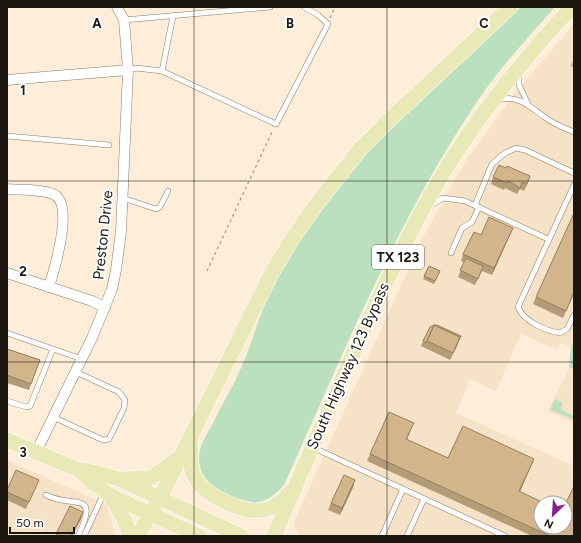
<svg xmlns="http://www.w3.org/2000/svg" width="581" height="543" font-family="Figtree,sans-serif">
<rect width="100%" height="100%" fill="#feeed9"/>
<g fill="#f6e2c6" fill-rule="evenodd">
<path d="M574,24V341L571,347L561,343L557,350L521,334L496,391L470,379L456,413L574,466V536H300L293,524L422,239L465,162L515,93ZM541,503H565V527H541Z"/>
<path d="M573,360H574V423L548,411Z"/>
<path d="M7,460L107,505L115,536H7Z"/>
</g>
<g fill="#bbe0bd">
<path d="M521,7H555C531,34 506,61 485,90C400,212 345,350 284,485C272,499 255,509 237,500C219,491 198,481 199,457C199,445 208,433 213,423C222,404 233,387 241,368C254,339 261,307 276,279C332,169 432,90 521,7Z"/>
<path d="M574,341V369L569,367L571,347Z"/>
<path d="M555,399L562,402L561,410L574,416V420L550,409Z"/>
</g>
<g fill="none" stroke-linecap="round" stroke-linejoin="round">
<g stroke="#897b68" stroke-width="6">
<g id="lane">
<path d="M124,20L270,7"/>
<path d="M128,70L136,68L162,71L276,124L328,24L318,15L304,7"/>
<path d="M162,71L173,16"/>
<path d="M519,74V85L528,104"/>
<path d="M499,100C519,94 531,108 546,118C554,124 564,128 574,132"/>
<path d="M7,136L109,145"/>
<path d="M574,185L518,307C523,321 546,331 560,333L567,329L574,315"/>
<path d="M123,198L156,209L160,207L168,191"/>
<path d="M431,205L443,198L465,201L548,239"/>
<path d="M475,205L492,164L505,153L516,148L525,150L574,173"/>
<path d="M451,253L462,228L472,222L479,207"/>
<path d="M7,333L82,359"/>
<path d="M7,401L26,407L30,406L53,349"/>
<path d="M53,417L103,440L109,439L124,408L125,400L119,392L76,372"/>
<path d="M314,448L505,536"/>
<path d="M46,495C72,509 101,489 78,536"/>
<path d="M84,536L104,493"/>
<path d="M382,536L403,489"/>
<path d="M407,536L424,499"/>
</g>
</g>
<g stroke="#897b68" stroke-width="11">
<g id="street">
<path d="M7,80L128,70"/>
<path d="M7,189C21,190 40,189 53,194C75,203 54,270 49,287"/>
<path d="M7,273L92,301L105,308"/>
<path d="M36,452L92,338L112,289L116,270L121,232L128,70L124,20L117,7"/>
</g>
</g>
<g stroke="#fff" stroke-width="16">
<g id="primary">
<path d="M191,438C190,451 189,467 195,478C201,488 211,495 221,500C247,513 270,518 290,492"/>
<path d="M7,440L79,470L98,473L119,479L241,536"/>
<path d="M79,470L93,483L111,496L199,536"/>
<path d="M124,479L151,478L177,459"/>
<path d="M111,496L126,523L129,536"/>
<path d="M138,536L165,488L271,274L292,239L315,206L361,148L384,125L510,7"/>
<path d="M274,536C304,466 334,397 365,328C392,269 419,210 454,156C488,103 529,53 572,7"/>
</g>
</g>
<g stroke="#b6a999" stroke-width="1.5" stroke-dasharray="3 3" stroke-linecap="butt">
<path d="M330,18L335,7"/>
<path d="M207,271L273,130"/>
</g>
<use href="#lane" stroke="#fff" stroke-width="5"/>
<use href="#street" stroke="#fff" stroke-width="10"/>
<use href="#primary" stroke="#e9e9b8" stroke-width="15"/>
</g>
<g fill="#b59c78">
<path d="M574,59V67L571,66Z"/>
<path d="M493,177L528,183L524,191L520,189L517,194L505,188L504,190L491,184Z"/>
<path d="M513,228L492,275L482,271L475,285L458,277L464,262L461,261L463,254L481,235Z"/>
<path d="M429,266L440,271L434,284L423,279Z"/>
<path d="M574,293L563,318L533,304L536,297Z"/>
<path d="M461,336L450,360L421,346L423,341Z"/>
<path d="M7,349L40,360L29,390L7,383Z"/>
<path d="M411,430L407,440L448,458L534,459L520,492L574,536H532L367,461L370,454Z"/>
<path d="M355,480L353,487L340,515L328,510L331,503Z"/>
<path d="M36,487L26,509L7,500V490Z"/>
</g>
<g fill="#947f61">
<path d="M513,228L510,235L492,275L494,268Z"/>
<path d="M460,337L458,344L450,360L453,353Z"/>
<path d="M534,459L531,466L517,498L519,491Z"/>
<path d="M355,480L353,487L340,515L342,508Z"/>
<path d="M83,512L81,519L72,536H71Z"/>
</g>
<g fill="#d3b58b" stroke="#947f61">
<path d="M499,165L506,168L507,166L530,176L527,184L522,182L520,188L508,181L507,183L493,177Z"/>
<path d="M574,213V292L566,311L536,297Z"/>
<path d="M489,217L513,228L494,268L463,254L474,232L481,235Z"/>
<path d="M466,258L483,266L478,279L460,270Z"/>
<path d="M429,266L440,271L435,281L424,276Z"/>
<path d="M434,325L460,337L453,353L427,341Z"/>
<path d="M434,325H437L461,336L459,340L460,337Z"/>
<path d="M434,325L426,343L423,341L430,327Z"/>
<path d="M7,349L40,360L31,384L7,375Z"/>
<path d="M389,412L414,423L406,439L448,458L463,426L534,459L519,491L544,503H541V527H565V505L574,486V536H550L370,454Z"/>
<path d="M16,470L39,480L29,502L7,492V490Z"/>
<path d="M344,475L355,480L342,508L331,503Z"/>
<path d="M70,506L83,512L71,536H60L56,534Z"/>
</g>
<path fill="none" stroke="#1b160f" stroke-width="1" stroke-opacity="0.55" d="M194,7V536M387,7V536M7,181H574M7,362H574"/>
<g text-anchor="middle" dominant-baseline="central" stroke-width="4" stroke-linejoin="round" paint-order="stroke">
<rect fill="#fff" stroke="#5f5c57" stroke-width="1" x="372" y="245" width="52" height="24" rx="3"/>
<g font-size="14" font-weight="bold" fill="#1b160f">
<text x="398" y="257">TX 123</text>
</g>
<g font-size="15" fill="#1b160f" stroke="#fff">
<text transform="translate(103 235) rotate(-84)">Preston Drive</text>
<text transform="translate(348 366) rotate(-66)">South Highway 123 Bypass</text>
</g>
</g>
<g font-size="13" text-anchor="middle" font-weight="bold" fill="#1b160f" stroke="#fff" stroke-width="4" stroke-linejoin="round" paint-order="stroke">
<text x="97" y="28">A</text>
<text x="290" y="28">B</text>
<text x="484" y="28">C</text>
<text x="23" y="95">1</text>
<text x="23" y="276">2</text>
<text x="23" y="457">3</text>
</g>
<rect width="581" height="543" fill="none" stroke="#1b160f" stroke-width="16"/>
<g transform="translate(553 515) rotate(205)"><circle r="19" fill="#ffffff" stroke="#a4a29f"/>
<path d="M0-3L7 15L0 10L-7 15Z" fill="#87248c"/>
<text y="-6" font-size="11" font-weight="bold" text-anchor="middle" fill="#1b160f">N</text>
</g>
<path d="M10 527v6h64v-6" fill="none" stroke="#1b160f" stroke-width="2"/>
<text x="16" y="527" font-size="12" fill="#1b160f" stroke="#ffffff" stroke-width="3" paint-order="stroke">50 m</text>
</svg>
